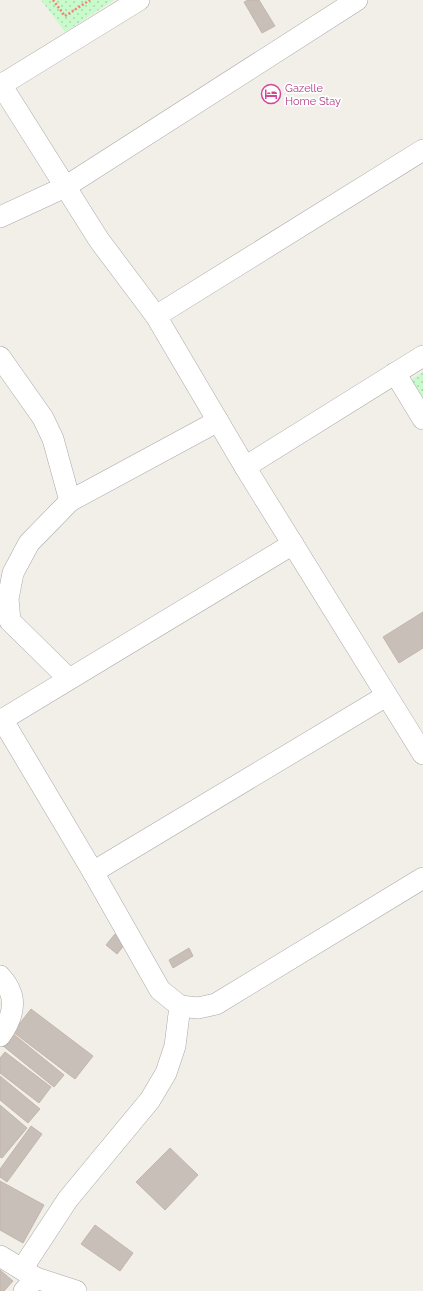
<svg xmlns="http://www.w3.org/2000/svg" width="423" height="1291" font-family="Raleway,sans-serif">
<defs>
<pattern id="park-dots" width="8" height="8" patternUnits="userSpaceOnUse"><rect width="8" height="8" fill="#c8facc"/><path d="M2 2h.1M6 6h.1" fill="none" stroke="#acd6af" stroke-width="1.8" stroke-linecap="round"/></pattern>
</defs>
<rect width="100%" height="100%" fill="#f2efe9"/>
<g fill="url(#park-dots)">
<path d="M41,0H114L65,32Z"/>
<path d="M423,372V406L408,382Z"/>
</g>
<g fill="#c7bfb8" stroke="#c4b6ab">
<path d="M248,0H259L275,26L262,33L244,2Z"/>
<path d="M423,612V648L399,663L383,637Z"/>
<path d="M115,934L126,943L117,954L106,945Z"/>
<path d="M189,948L193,956L173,968L169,960Z"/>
<path d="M31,1009L93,1056L75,1079L13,1032Z"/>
<path d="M12,1033L64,1075L54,1087L2,1045Z"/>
<path d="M5,1052L51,1087L39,1103L0,1073V1058Z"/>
<path d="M0,1076L40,1109L28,1123L0,1100Z"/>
<path d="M0,1105L27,1128L2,1158L0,1157Z"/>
<path d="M31,1126L42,1134L7,1182L0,1177V1169Z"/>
<path d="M170,1148L198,1175L165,1210L136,1182Z"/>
<path d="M0,1181L44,1205L23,1243L0,1230Z"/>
<path d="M95,1225L133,1253L120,1271L81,1244Z"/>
<path d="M0,1270L13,1281L4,1291H0Z"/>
</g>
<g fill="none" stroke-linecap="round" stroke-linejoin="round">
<g stroke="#a9a9a9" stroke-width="22">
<g id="minor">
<path d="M0,83L99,240L156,316L245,467L423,754"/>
<path d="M1,85L139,0"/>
<path d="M0,217L65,187L357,0"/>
<path d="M156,316L423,150"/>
<path d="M0,357L43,418L53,439L70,501"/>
<path d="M395,373L423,419"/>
<path d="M245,467L423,356"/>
<path d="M69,679L10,621L8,599L13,573L29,543L70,501L218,421"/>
<path d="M2,719L93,872L160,990L180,1006L198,1008L216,1004L423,878"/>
<path d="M0,721L293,544"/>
<path d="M93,872L386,696"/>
<path d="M0,976C3,980 7,984 9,989C17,1005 10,1022 0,1036"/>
<path d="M0,1256L36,1278L76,1291"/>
<path d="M22,1269L68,1199L150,1100L166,1073L175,1046L180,1006"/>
<path d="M24,1291L36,1278"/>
</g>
</g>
<path stroke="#fa8072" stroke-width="2.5" stroke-dasharray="2 2" stroke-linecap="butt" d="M53,0L65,16L90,0"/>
<use href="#minor" stroke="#fff" stroke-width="21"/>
</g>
<defs>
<g id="hotel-ring" transform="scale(1)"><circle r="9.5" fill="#fff" stroke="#d1479c" stroke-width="1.5"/><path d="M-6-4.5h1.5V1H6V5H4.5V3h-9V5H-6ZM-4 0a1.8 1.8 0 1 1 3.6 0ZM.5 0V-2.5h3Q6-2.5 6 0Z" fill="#d1479c"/></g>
</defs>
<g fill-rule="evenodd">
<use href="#hotel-ring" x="271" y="94"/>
</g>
<g text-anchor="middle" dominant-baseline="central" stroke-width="3.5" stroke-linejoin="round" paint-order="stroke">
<g font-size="11" fill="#b23c85" stroke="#fff" text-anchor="start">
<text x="285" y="88">Gazelle<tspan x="285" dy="13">Home Stay</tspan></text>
</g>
</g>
</svg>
